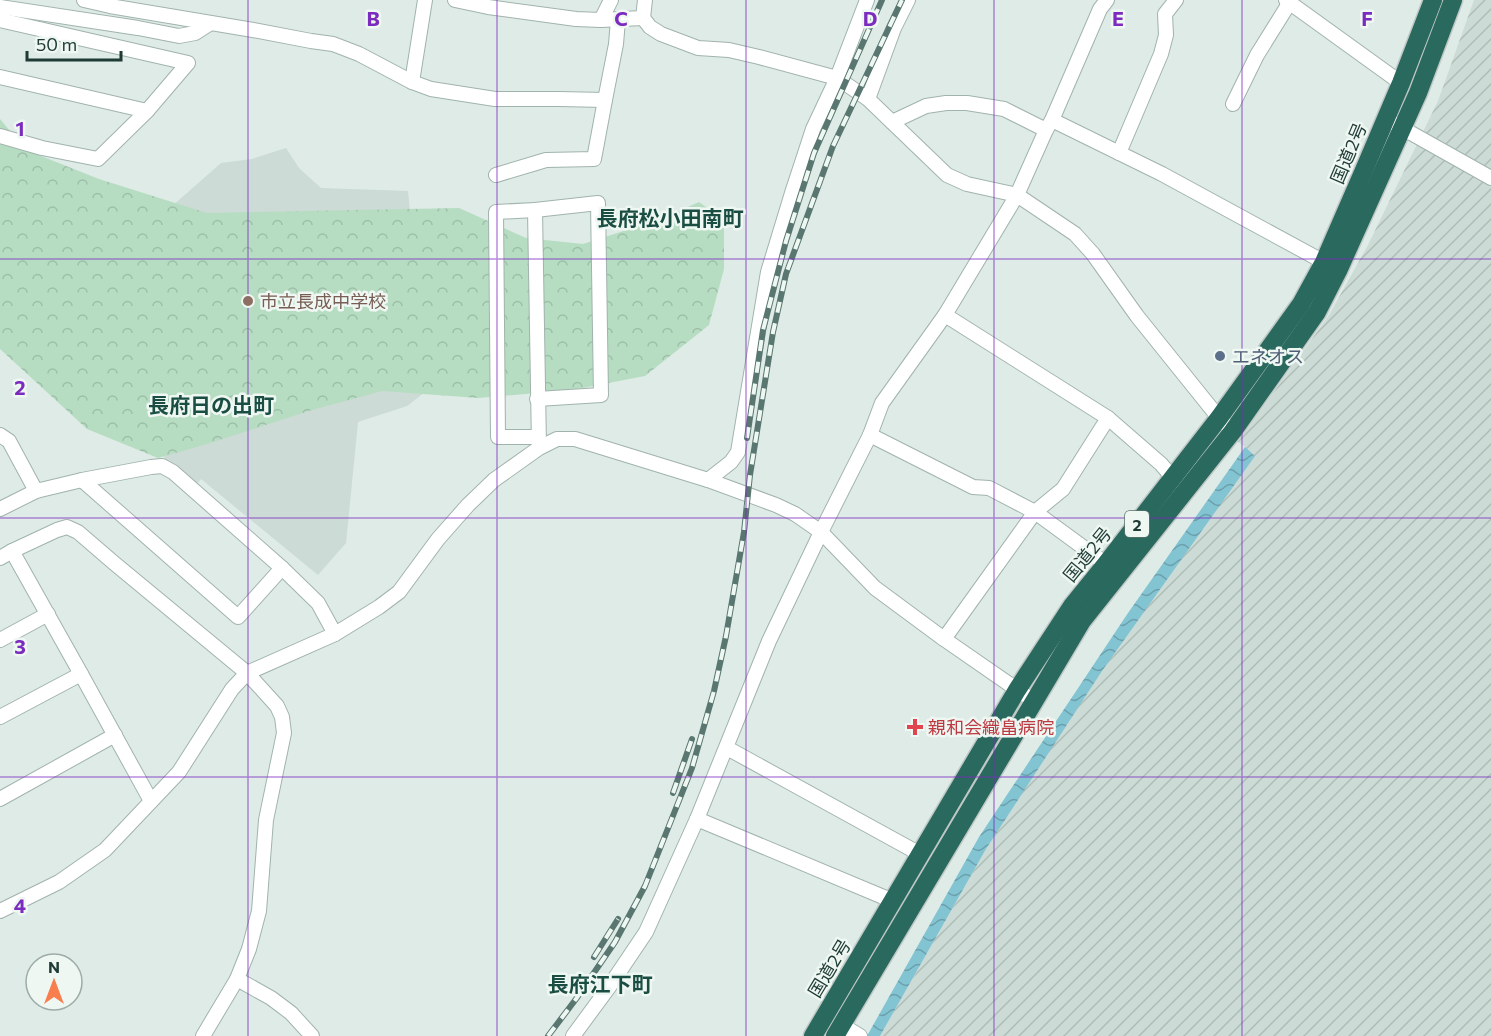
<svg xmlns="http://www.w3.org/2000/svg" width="1491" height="1036" font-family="Commissioner,'Noto Sans JP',sans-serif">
<defs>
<pattern id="industrial-furrows" width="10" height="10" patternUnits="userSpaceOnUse" patternTransform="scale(1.5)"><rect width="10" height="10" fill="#ccdbd5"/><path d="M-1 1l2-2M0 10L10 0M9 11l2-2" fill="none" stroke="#afbdb7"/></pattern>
<pattern id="forest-crowns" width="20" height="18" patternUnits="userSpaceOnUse" patternTransform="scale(1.5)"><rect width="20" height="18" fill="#b6ddc2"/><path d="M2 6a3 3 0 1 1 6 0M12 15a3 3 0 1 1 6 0" fill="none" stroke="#9cbfa7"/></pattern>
<pattern id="water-waves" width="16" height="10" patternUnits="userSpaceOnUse" patternTransform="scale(1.5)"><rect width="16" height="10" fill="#83c4d3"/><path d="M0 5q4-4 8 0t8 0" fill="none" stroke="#6ba0ac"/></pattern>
</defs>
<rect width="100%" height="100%" fill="#deebe6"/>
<path fill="#ccdbd5" d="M286,148L299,168L321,188L408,191L411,223L450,373L407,406L358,422L346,543L318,575L201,479L193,489L173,472L145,425L87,281L221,163L252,159Z"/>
<path fill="url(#industrial-furrows)" d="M1474,0H1491V1036H880L986,849L1245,447L1238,442L1329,315L1368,245L1438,101Z"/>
<path fill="url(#forest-crowns)" d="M0,119L26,150L99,179L207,213L459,208L526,238L583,244L661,219L699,202L724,220V269L709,325L645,376L572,390L478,398L382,391L312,410L207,444L158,458L87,429L0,349Z"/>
<path fill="url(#water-waves)" d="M1245,447L1255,456L1102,671L986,849L880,1036H867L979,837L1128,613Z"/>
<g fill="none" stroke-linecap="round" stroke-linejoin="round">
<g stroke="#a1b3ad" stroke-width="16">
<g id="minor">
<path d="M84,0L110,6L253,30L311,41L333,44L359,54L412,82L431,89L495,99H559L605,100L616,44L618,20"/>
<path d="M455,0L488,7L576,19L601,20L643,18"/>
<path d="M645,0L643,18L650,27L661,34L698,48L729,50L759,57L837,78L868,99L947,175L967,184L1017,195L1075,234L1093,254L1137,316L1219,418L1225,424"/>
<path d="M1286,0L1401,83"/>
<path d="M0,7L138,28L179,36L195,33L209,24"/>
<path d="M0,20L188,63L147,111L98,159L42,148L0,136"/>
<path d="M601,20L611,0"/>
<path d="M0,77L147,111"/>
<path d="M412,82L425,0"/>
<path d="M868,99L894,28L908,0"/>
<path d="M1233,104L1257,55L1290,2"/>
<path d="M1386,119L1491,178"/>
<path d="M1052,120L1162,174L1324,262"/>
<path d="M892,122L926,106L946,103H967L1004,109L1046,130"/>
<path d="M1119,153L1161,54L1166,35L1165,14L1176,0"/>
<path d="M496,175L546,160L594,159L605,100"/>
<path d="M535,210L539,446"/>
<path d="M945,315L1108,418L1161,464L1173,478"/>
<path d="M537,399L601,395L598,203L535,210L496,212L498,437H538"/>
<path d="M0,435L9,441L36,491"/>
<path d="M870,435L973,487L989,488L1035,512L1106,564"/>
<path d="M82,480L238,617L282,568"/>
<path d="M708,480L731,462L738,452L768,272L792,193L813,129L837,78L867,0"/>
<path d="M0,509L36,491L82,480L151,467L162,466L173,472L282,568L318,603L335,634"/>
<path d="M12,551L81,674L151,801"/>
<path d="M0,558L12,551L57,530L67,527L78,532L114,563L247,673L277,706L282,717L284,733L266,820L259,911L249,949L237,979L203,1036"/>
<path d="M944,639L1035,512L1063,489L1108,418"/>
<path d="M0,640L48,614"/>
<path d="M0,717L81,674"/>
<path d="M727,748L920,854"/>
<path d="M0,799L115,735"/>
<path d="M697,819L893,901"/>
<path d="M0,911L59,882L105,850L179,772L232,689L247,673L335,634L379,607L399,592L438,539L468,505L494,480L539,448L557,439H575L708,480L776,505L795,514L821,532L875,588L944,639L1025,695"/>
<path d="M237,979L271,998L291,1013L312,1036"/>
<path d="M842,1025L860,1036"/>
<path d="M573,1036L609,987L646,932L697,819L769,641L821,532L870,435L882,403L945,315L1017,195L1046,130L1052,120L1100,9L1107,0"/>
</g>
</g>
<g stroke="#c0c8c6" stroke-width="21">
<g id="highway">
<path d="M813,1036L1017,690L1072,606L1106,564L1219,418L1301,304L1324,262L1364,170L1401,83L1433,0"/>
<path d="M835,1036L1082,621L1233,431L1317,312L1338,271L1418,93L1453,0"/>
</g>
</g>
<use href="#minor" stroke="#fff" stroke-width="14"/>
<use href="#highway" stroke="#29695e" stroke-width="18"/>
<g stroke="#597770" stroke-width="6">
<g id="rail">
<path d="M747,438L763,330L786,241L814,153L882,0"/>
<path d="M673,793L692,739"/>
<path d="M594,957L618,919"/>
<path d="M548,1036L576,999L615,942L645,886L692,768L714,691L726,636L744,532L750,475L773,332L786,274L833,146L902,0"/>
</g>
</g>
<use href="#rail" stroke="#eff7f3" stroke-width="4" stroke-dasharray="11" stroke-linecap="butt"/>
</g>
<path fill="none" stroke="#7b2cbf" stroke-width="1.5" stroke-opacity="0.55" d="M248,0V1036M497,0V1036M746,0V1036M994,0V1036M1242,0V1036M0,259H1491M0,518H1491M0,777H1491"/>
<circle fill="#8d6e63" stroke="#eff7f3" stroke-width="2" cx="248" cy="301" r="6"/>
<circle fill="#5c6f8a" stroke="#eff7f3" stroke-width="2" cx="1220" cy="356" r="6"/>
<path fill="#e0444e" stroke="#eff7f3" stroke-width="2" d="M912 718h6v6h6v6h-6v6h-6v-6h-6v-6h6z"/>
<g text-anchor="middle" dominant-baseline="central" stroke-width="5" stroke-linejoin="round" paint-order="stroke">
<rect fill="#eff7f3" stroke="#5d736e" stroke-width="1.5" x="1125" y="511" width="24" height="26" rx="4.5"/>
<g font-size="16" font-weight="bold" fill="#1f3b35">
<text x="1137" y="524">2</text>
</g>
<g font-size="18" fill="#1f3b35" stroke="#eff7f3">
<text transform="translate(1348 153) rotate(-67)">国道2号</text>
<text transform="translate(1087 554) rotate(-51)">国道2号</text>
<text transform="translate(829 968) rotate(-59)">国道2号</text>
</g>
<g font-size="18" fill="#785e54" stroke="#eff7f3" text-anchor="start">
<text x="260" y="301">市立長成中学校</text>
</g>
<g font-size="18" fill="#4e5e75" stroke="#eff7f3" text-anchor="start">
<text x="1232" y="356">エネオス</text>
</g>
<g font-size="18" fill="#be3a42" stroke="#eff7f3" text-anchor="start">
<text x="928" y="727">親和会織畠病院</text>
</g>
<g font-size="21" font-weight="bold" fill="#1a4e43" stroke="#eff7f3">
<text x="670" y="217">長府松小田南町</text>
<text x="211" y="404">長府日の出町</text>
<text x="600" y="983">長府江下町</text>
</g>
</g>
<g font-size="20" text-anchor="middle" font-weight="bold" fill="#7b2cbf" stroke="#eff7f3" stroke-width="5" stroke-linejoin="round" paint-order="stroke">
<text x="373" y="26">B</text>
<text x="621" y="26">C</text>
<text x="870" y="26">D</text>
<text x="1118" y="26">E</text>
<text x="1367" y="26">F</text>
<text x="20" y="136">1</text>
<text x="20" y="395">2</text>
<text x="20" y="654">3</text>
<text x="20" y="913">4</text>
</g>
<g transform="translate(54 982)"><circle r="28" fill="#eff7f3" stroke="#9caca7" stroke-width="1.5"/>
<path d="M0-4.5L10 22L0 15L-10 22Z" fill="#f97e4e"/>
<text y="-9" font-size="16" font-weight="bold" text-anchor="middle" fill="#1f3b35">N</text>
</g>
<path d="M27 51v9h94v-9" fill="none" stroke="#1f3b35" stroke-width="3"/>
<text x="36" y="51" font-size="18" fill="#1f3b35" stroke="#eff7f3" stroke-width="4.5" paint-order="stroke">50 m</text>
</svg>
